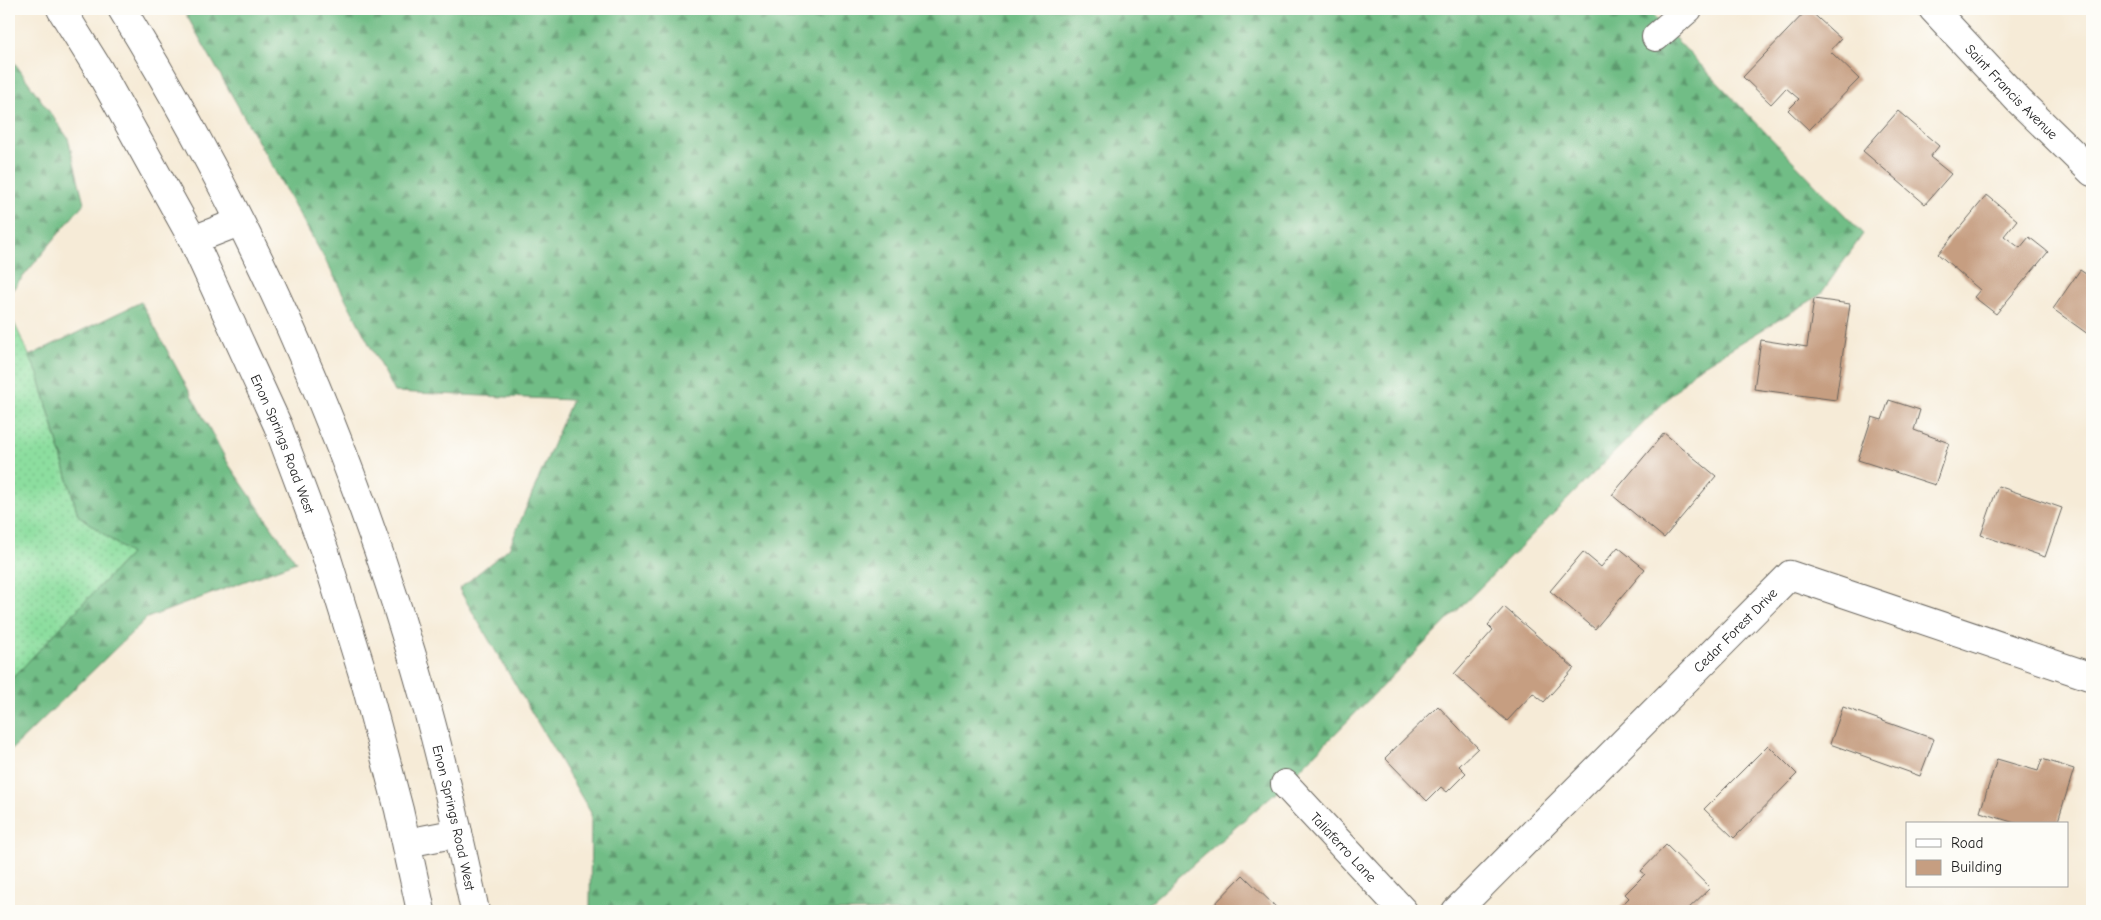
<svg xmlns="http://www.w3.org/2000/svg" width="2101" height="920" font-family="'Comic Neue',sans-serif">
<defs>
<pattern id="grass-dots" width="8" height="8" patternUnits="userSpaceOnUse" patternTransform="scale(1.25)"><rect width="8" height="8" fill="#8cde9f"/><path d="M2 2h.1M6 6h.1" fill="none" stroke="#78be88" stroke-width="1.8" stroke-linecap="round"/></pattern>
<pattern id="forest-firs" width="22" height="20" patternUnits="userSpaceOnUse" patternTransform="scale(1.25)"><rect width="22" height="20" fill="#71bd86"/><path d="M5 1l3.5 6h-7zM16 11l3.5 6h-7z" fill="#5c996d"/></pattern>
</defs>
<rect width="100%" height="100%" fill="#fdfcf7"/>
<filter id="ink" filterUnits="userSpaceOnUse"><feTurbulence type="fractalNoise" baseFrequency=".02" numOctaves="2"/><feDisplacementMap in="SourceGraphic" scale="10" xChannelSelector="R" yChannelSelector="G"/><feConvolveMatrix kernelMatrix="1 2 1 2 8 2 1 2 1" color-interpolation-filters="sRGB"/></filter>
<filter id="wash" filterUnits="userSpaceOnUse"><feTurbulence type="fractalNoise" baseFrequency=".0096" numOctaves="4" result="noise"/><feDisplacementMap in="SourceGraphic" scale="20" xChannelSelector="R" yChannelSelector="G"/><feGaussianBlur stdDeviation="1.12" result="paint"/><feColorMatrix in="noise" values="0 0 0 0 0 0 0 0 0 0 0 0 0 0 0 0 0 1.4 0 .05"/><feComposite in="paint" operator="in"/></filter>
<g filter="url(#wash)">
<rect width="100%" height="100%" fill="#f6ebd7"/>
<path fill="url(#grass-dots)" stroke="#547d5e" d="M9,312L38,374L78,515L130,554L9,682Z"/>
<g fill="url(#forest-firs)" stroke="#466c51">
<path d="M183,9H1647L1863,234L1820,295L1697,369L1285,784L1140,911H590L591,813L459,589L509,548L572,400L394,392L327,263Z"/>
<path d="M9,55L68,138L84,203L9,294Z"/>
<path d="M141,302L229,465L296,562L147,618L9,752V682L130,554L78,515L38,374L29,356Z"/>
</g>
<g id="blocks">
<g fill="#c69e81">
<path d="M1808,9L1841,39L1830,51L1859,79L1809,130L1788,110L1799,99L1786,88L1771,104L1743,77Z"/>
<path d="M1898,111L1939,146L1930,157L1951,174L1925,204L1863,151Z"/>
<path d="M1987,195L2017,220L2004,236L2020,248L2029,237L2048,252L1996,314L1974,297L1980,290L1938,254Z"/>
<path d="M2080,270L2092,278V337L2053,309Z"/>
<path d="M1814,299L1850,304L1836,400L1754,389L1761,340L1807,347Z"/>
<path d="M1889,400L1920,410L1914,430L1949,443L1935,485L1858,460L1872,417L1882,420Z"/>
<path d="M1664,433L1716,476L1664,538L1612,495Z"/>
<path d="M1998,486L2062,508L2045,557L1981,535Z"/>
<path d="M1618,547L1645,569L1595,629L1550,591L1583,552L1601,567Z"/>
<path d="M1504,607L1574,668L1544,702L1533,693L1507,721L1454,674L1493,630L1488,625Z"/>
<path d="M1438,706L1478,748L1459,766L1466,773L1447,792L1441,787L1427,801L1385,758Z"/>
<path d="M1843,707L1934,739L1920,776L1830,744Z"/>
<path d="M1768,745L1797,774L1734,838L1704,809Z"/>
<path d="M1997,759L2038,771L2042,759L2074,769L2057,824H2018L1980,812Z"/>
<path d="M1666,845L1710,888L1686,911H1616L1629,898L1625,894L1645,874L1641,871Z"/>
<path d="M1243,875L1280,911H1208Z"/>
</g>
</g>
</g>
<g filter="url(#ink)">
<use href="#blocks" fill-opacity="0" stroke="#68645d" stroke-width="1"/>
<g fill="none" stroke-linecap="round" stroke-linejoin="round">
<g stroke="#68645d" stroke-width="30">
<g id="street">
<path id="s1" d="M61,9L99,70L193,240L278,426L325,552L365,681L399,810L421,911"/>
<path id="s2" d="M122,9C256,227 360,465 428,711C446,777 461,844 475,911"/>
<path id="s3" d="M1933,9L2019,101L2092,172"/>
<path d="M1656,37L1688,9"/>
<path d="M193,240L239,222"/>
<path id="s4" d="M1285,784L1403,911"/>
<path d="M407,843L458,833"/>
<path id="s5" d="M1456,911L1790,575L2092,677"/>
</g>
</g>
<use href="#street" stroke="#fff" stroke-width="28"/>
</g>
</g>
<g text-anchor="middle" dominant-baseline="central" stroke-width="4" stroke-linejoin="round" paint-order="stroke">
<g font-size="14" fill="#1c1c1c" stroke="#fdfcf7">
<text stroke="none"><textPath href="#s3" startOffset="114">Saint Francis Avenue</textPath></text>
<text stroke="none"><textPath href="#s1" startOffset="489">Enon Springs Road West</textPath></text>
<text stroke="none"><textPath href="#s5" startOffset="396">Cedar Forest Drive</textPath></text>
<text stroke="none"><textPath href="#s2" startOffset="878">Enon Springs Road West</textPath></text>
<text stroke="none"><textPath href="#s4" startOffset="86">Taliaferro Lane</textPath></text>
</g>
</g>
<rect width="2101" height="920" fill="none" stroke="#fdfcf7" stroke-width="30"/>
<rect x="1906" y="822" width="162" height="65" fill="#fdfcf7" stroke="#a3a29f"/>
<rect x="1916" y="839" width="25" height="8" fill="#ffffff" stroke="#a3a29f"/>
<text x="1951" y="848" font-size="15" fill="#1c1c1c">Road</text>
<rect x="1916" y="860" width="25" height="15" fill="#c69e81" stroke="#a3a29f"/>
<text x="1951" y="872" font-size="15" fill="#1c1c1c">Building</text>
</svg>
